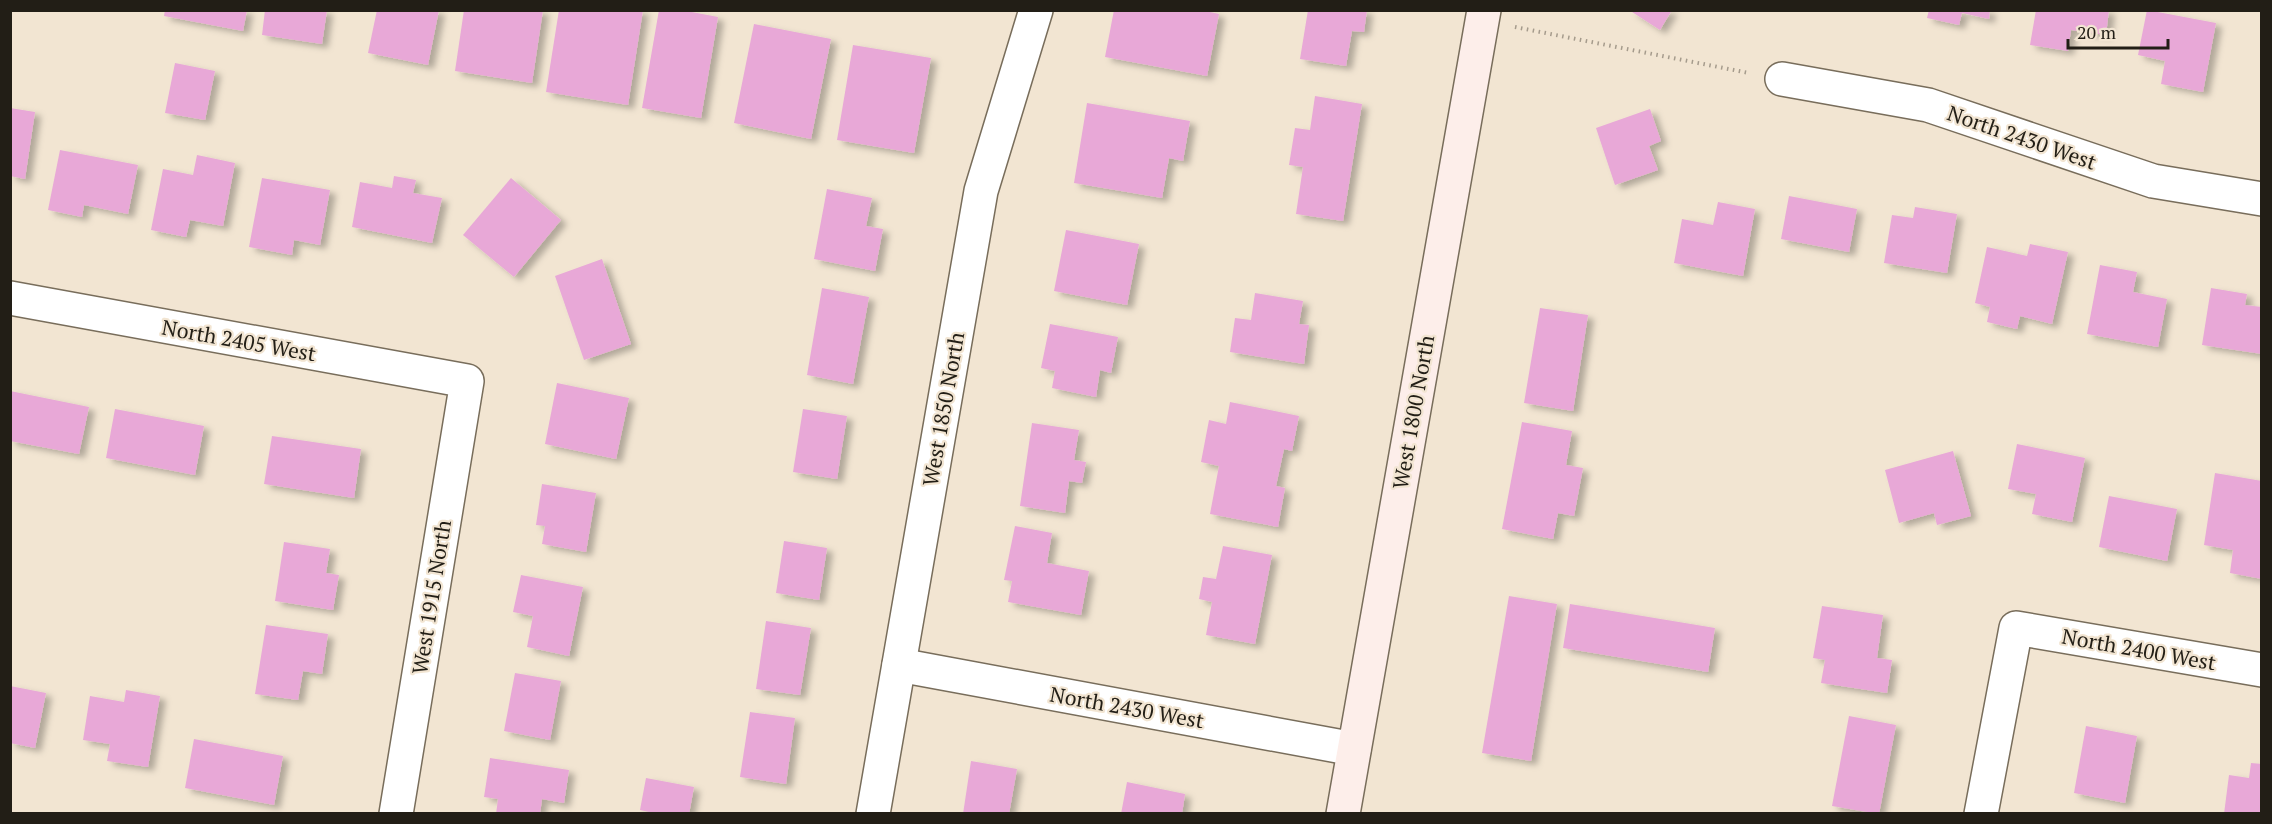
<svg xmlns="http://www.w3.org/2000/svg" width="2272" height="824" font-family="'PT Serif',serif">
<defs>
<filter id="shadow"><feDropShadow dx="6" dy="4" stdDeviation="3" flood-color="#0004"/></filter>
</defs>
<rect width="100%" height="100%" fill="#f2e5d2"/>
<g fill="#e8a8d7" filter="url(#shadow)">
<path d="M165,10H247L243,31L164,16Z"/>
<path d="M265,10H327L322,44L262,35Z"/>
<path d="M377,10H439L428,65L368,53Z"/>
<path d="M464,10H543L532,83L455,71Z"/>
<path d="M559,10H643L628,105L546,92Z"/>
<path d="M659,10H681L718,17L701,118L642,108Z"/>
<path d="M1114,10H1201L1219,14L1207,76L1105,57Z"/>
<path d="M1308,10H1367L1364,32L1352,31L1346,66L1300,59Z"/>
<path d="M1629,10H1672L1660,30Z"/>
<path d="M1929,10H1990L1989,19L1962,13L1959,25L1927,18Z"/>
<path d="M2036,10H2109L2106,35L2071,30L2068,51L2030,45Z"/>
<path d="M2147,10L2216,23L2203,92L2161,84L2165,61L2138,55Z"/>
<path d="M754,24L831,39L811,139L734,123Z"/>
<path d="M853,45L931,58L914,153L837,140Z"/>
<path d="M175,63L215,71L205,120L165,113Z"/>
<path d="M1315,96L1362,104L1343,221L1296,214L1303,167L1289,165L1295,128L1310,130Z"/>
<path d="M1087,103L1190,121L1183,161L1169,158L1162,198L1074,183Z"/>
<path d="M10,108L35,112L25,179L10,176Z"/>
<path d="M1650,109L1661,141L1649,146L1658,170L1615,185L1596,128Z"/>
<path d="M60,150L138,165L128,214L84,205L82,217L48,210Z"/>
<path d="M197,155L235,163L223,226L190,220L186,237L151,230L163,169L193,175Z"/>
<path d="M394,176L416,180L413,193L442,198L432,243L352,227L360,182L392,188Z"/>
<path d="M262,178L330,190L320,245L294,240L292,255L249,247Z"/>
<path d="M511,178L561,220L514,277L463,235Z"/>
<path d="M827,189L872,198L866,226L883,229L875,271L814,259Z"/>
<path d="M1789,196L1857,209L1849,252L1781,239Z"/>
<path d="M1718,202L1755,209L1743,276L1674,263L1682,219L1713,225Z"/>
<path d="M1915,207L1957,214L1947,273L1884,263L1892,215L1913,218Z"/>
<path d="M1066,230L1139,244L1127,305L1054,291Z"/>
<path d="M2030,244L2068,252L2052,324L2020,316L2017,329L1987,322L1990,307L1975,303L1987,247L2027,256Z"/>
<path d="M602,259L631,344L584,360L555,276Z"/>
<path d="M2100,265L2137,272L2133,292L2167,299L2158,347L2087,334Z"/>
<path d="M822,288L869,297L853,384L807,375Z"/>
<path d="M2211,288L2247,294L2245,305L2262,307V354L2202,345Z"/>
<path d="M1255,293L1303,301L1299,324L1309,325L1304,364L1230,352L1235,318L1251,320Z"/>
<path d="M1540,308L1588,315L1573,411L1524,403Z"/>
<path d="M1050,324L1118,337L1111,373L1100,370L1096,397L1052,388L1055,371L1041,368Z"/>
<path d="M557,383L629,398L616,459L545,444Z"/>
<path d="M10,391L89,407L79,454L10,441Z"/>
<path d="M1230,402L1299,416L1292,451L1284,449L1276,486L1285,488L1278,527L1210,514L1219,466L1201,462L1209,420L1226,424Z"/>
<path d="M115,409L204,426L195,475L106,458Z"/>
<path d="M803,409L847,416L837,479L793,472Z"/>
<path d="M1522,422L1572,431L1566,465L1583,468L1574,516L1558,513L1553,539L1502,529Z"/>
<path d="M1032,423L1079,430L1074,460L1086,462L1082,483L1069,481L1065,513L1020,506Z"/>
<path d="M272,436L361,449L354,498L264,484Z"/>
<path d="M2017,444L2085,458L2072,522L2032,514L2036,494L2008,489Z"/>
<path d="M1953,451L1971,516L1937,525L1934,513L1899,523L1885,470Z"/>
<path d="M2215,473L2262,481V579L2230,573L2233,550L2204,545Z"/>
<path d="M542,484L596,493L586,552L542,544L545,526L536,525Z"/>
<path d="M2109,496L2177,509L2167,561L2099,547Z"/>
<path d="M1015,526L1052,533L1047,563L1089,571L1081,615L1008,602L1012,581L1004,580Z"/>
<path d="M784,541L827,548L819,600L776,593Z"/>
<path d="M284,542L330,549L326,573L339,575L333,610L275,601Z"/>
<path d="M1223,546L1272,555L1255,644L1206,635L1212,602L1199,599L1203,577L1216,579Z"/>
<path d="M521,575L583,587L569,656L527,647L533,616L513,612Z"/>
<path d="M1509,596L1557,604L1531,761L1482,753Z"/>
<path d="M1570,604L1715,628L1708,672L1563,648Z"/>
<path d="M1822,606L1883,615L1877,658L1892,660L1887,693L1821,683L1825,660L1813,658Z"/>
<path d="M766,621L811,628L800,695L756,689Z"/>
<path d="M266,625L328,634L322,674L303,671L298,700L255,694Z"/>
<path d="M515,673L561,681L550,740L504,731Z"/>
<path d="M10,686L46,693L35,748L10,743Z"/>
<path d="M126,690L160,696L148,767L107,761L110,744L83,740L90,696L124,702Z"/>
<path d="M750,712L795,718L786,784L740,777Z"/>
<path d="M1849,716L1896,725L1879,814L1832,806Z"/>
<path d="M2086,726L2137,736L2125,803L2074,793Z"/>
<path d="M194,739L283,756L274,805L185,788Z"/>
<path d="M490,758L569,770L564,803L542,799L540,814H496L498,799L484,797Z"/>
<path d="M971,761L1017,769L1009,814H963Z"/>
<path d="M2251,763L2262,764V814H2224L2229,775L2249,778Z"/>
<path d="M646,778L694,787L689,814H659L640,810Z"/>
<path d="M1127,782L1185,794L1182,814H1121Z"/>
</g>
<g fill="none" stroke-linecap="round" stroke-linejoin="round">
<g stroke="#786d5b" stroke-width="36">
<g id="street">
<path d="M1782,79L1928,105L2153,181L2262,199"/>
<path d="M10,298L467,381L396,814"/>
<path d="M899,665L1354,749"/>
<path d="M873,814L981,191L1036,10"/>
<path d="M1981,814L2016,628L2262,670"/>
</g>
</g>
<g stroke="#786d5b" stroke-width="36">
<path id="secondary" d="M1343,814L1484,10"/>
</g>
<path stroke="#a59b8c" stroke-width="4" stroke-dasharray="1.5 4.5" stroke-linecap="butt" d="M1515,27L1749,73"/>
<use href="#street" stroke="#fff" stroke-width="33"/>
<use href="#secondary" stroke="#fdeeea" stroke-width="33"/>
</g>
<g text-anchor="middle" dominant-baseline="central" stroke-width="4.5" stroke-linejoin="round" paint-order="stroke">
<g font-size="21" fill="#221e16" stroke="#f2e5d2">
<text transform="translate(2022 137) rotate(19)">North 2430 West</text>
<text transform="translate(239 340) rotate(10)">North 2405 West</text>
<text transform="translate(943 409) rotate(-80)">West 1850 North</text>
<text transform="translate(1413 412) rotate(-80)">West 1800 North</text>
<text transform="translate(431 597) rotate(-81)">West 1915 North</text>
<text transform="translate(2139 649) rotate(10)">North 2400 West</text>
<text transform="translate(1127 707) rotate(10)">North 2430 West</text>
</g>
</g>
<rect width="2272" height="824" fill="none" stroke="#221e16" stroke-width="24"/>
<path d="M2068 39v9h100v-9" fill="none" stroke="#221e16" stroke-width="3"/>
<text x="2077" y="39" font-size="18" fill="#221e16" stroke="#f2e5d2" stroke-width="4.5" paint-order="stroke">20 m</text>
</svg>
